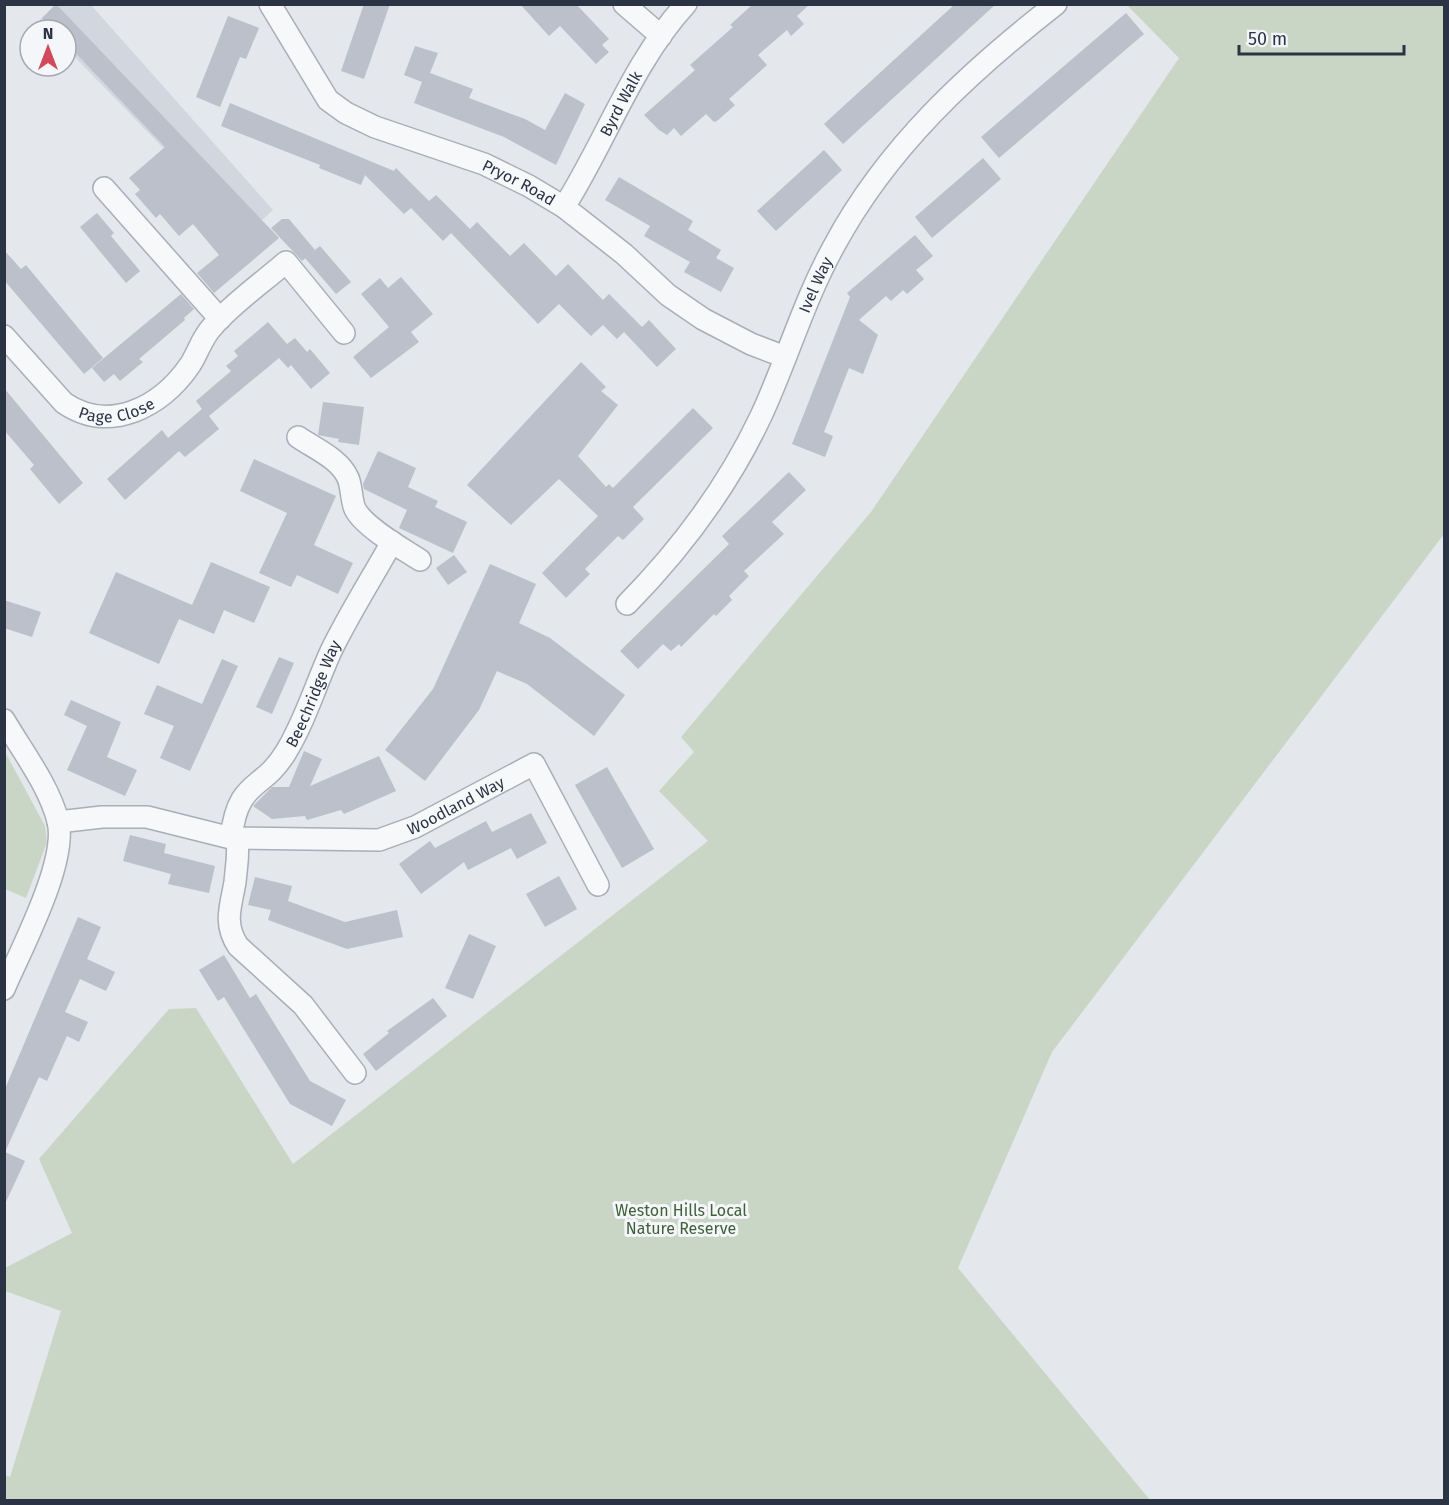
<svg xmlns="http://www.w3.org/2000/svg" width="1449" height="1505" font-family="'Fira Sans',sans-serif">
<rect width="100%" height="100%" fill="#e4e7ec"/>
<path fill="#d2d6de" d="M55,5H91L273,210L247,234L66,48V30H48L39,21Z"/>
<g fill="#c9d6c5">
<path d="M1127,5H1444V534L1052,1052L958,1268L1150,1500H5V1475L10,1477L61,1311L5,1291V1268L72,1233L39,1159L169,1009L196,1008L293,1164L708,841L659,791L694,752L681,737L871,512L1179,58Z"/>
<path d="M4,750L45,826L47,842L26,898L5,889Z"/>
</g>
<g fill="#bbc0ca">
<path d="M56,4L279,238L214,293L197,273L219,255L193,224L179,236L160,214L156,218L135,194L140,190L129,178L165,147L66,43V30H54L42,18Z"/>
<path d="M364,4H390L364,79L341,71Z"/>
<path d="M520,4H576L609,39L602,45L609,52L596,64L560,26L549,36Z"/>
<path d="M753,4H810L797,16L804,24L791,36L787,30L758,55L767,65L729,99L735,105L717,121L714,122L706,114L681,136L674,128L667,135L659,130L644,115L695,70L690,65L733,27L730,25Z"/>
<path d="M955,4H996L843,144L824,124Z"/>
<path d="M1126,13L1144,34L999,158L981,137Z"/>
<path d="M228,16L259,28L246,59L240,57L220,107L196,97Z"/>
<path d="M415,46L438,53L430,73L473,89L469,98L525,119L545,130L565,93L585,104L556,165L504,137L414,103L422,82L404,75Z"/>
<path d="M230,103L394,171L396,168L429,201L436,195L470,229L477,222L510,256L524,243L556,276L568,264L603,300L609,294L642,327L649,320L676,349L657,367L624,332L617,339L603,325L591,336L559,304L538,324L451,233L443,241L411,208L404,214L365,175L361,185L319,168L320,165L221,126Z"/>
<path d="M824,150L842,170L776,231L757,211Z"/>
<path d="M983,158L1001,179L932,238L915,217Z"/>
<path d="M619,177L693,221L688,230L721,250L716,258L734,268L721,292L684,272L690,262L644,236L650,226L605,200Z"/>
<path d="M97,213L114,233L111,236L140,271L126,283L80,227Z"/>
<path d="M282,219H289L315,250L302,261L271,228Z"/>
<path d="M915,235L933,256L916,270L924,279L907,294L903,290L891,301L886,296L859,320L878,335L863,374L849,368L824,432L833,436L825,457L792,444L850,297L847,293Z"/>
<path d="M320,246L351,282L336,294L305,258Z"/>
<path d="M4,250L21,269L26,265L103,358L84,374L4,280Z"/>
<path d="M401,277L433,314L411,332L419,342L371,378L353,357L389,327L361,294L380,278L388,288Z"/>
<path d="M181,294L194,309L184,318L185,320L139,359L143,362L120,381L114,374L104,382L92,368Z"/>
<path d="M268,322L287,344L295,338L307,352L310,349L330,373L311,389L291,365L288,368L279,358L209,416L219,429L185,457L179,451L125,500L107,479L162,430L168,438L202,409L196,401L231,371L226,366L238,356L234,351Z"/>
<path d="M581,362L606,387L601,391L618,405L578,456L606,487L609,484L613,488L693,408L713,428L633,507L644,519L623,540L618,536L585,569L590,574L566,598L542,573L598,516L559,479L511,525L467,485Z"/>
<path d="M4,388L83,483L59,504L30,469L34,465L4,430Z"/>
<path d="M323,402L364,407L359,445L338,442L339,439L318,435Z"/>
<path d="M378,451L416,468L408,487L438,501L435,507L467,522L453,553L399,528L407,510L364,489L363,484Z"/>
<path d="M254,459L336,496L314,545L353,563L338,594L297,575L291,587L259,573L287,513L240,491Z"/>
<path d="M789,472L806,490L772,522L784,534L744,571L749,576L729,596L732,600L716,616L714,614L681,647L679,644L671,651L663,644L638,669L620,651L729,544L722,536Z"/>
<path d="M454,555L467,572L448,585L436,568Z"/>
<path d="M211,562L270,587L254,623L224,610L214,634L179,619L159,664L89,633L116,572L192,605Z"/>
<path d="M490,564L536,584L519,623L550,638L625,695L594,736L527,684L497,671L479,710L425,781L385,750L433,689Z"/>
<path d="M4,600L41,612L32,637L4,628Z"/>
<path d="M279,657L294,663L272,714L256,707Z"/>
<path d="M222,659L238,666L190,771L160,758L174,726L144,714L157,685L202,704Z"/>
<path d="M71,700L121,722L107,757L137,770L125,796L67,770L87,726L64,715Z"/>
<path d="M304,751L322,759L310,786L379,756L396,791L344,814L341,810L307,820L305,816L272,819L253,806L272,787H289Z"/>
<path d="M607,767L654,849L622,868L575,785Z"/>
<path d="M531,813L547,843L517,859L511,848L468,870L464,862L421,894L399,864L430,841L435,848L486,821L492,832Z"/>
<path d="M130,835L166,844L164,853L215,866L209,893L168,884L171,874L123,861Z"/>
<path d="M559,876L577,909L545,927L526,894Z"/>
<path d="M255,877L292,886L288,901L345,922L397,910L403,937L347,949L268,920L271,910L248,905Z"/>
<path d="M78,917L101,927L87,959L115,972L106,991L80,979L65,1012L88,1022L79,1042L67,1036L47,1081L39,1077L5,1152L25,1161L4,1206V1091Z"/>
<path d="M469,934L496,946L473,999L445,988Z"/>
<path d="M224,955L250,998L256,994L310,1081L346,1100L332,1126L290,1104L224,997L218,1001L199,970Z"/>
<path d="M433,998L447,1016L376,1071L363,1054L389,1033L387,1031Z"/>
</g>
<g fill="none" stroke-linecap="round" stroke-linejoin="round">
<g stroke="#a9aeb7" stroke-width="24">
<g id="minor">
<path id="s1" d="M270,4L328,100L346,113L375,127L484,164L529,186L564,207L624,254L668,295L703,319L751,344L785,357"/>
<path d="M624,4L661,36"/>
<path d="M104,188L220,319"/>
<path id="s2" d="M564,207C606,141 632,63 686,4"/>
<path id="s3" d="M4,336L64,403C110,434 161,407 190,365C198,353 202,337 213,326C234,302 262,283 286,262L344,333"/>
<path d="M298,437C314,448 340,459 348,478C352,487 351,500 355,509C364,527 403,549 420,560"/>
<path id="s4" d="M627,604C681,549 728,486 761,416C787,360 804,300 834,246C887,147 969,72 1056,4"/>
<path d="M4,720C23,752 49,786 58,821C68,862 21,949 4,989"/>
<path id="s5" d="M58,822L102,817H147L231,838L379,840L415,827L534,764L598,885"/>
<path id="s6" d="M231,838C238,778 262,792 286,752C305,721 316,684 331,651C349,614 372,578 392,542"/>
<path d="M238,838C238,853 237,867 235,882C231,906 223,923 238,946L303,1005L355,1073"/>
</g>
</g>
<use href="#minor" stroke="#f7f8fa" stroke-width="21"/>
</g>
<g text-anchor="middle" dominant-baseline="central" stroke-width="6" stroke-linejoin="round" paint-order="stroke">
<g font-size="16" fill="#2b3445" stroke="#f4f6f9">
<text stroke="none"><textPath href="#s2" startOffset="118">Byrd Walk</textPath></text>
<text stroke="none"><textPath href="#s1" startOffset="321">Pryor Road</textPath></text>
<text stroke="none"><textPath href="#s4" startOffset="374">Ivel Way</textPath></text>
<text stroke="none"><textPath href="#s3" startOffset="146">Page Close</textPath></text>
<text stroke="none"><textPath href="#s6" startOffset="170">Beechridge Way</textPath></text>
<text stroke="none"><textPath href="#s5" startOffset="408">Woodland Way</textPath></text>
</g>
<g font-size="16" fill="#3f6138" stroke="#f4f6f9">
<text x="681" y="1210">Weston Hills Local<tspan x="681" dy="18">Nature Reserve</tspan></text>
</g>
</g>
<rect width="1449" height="1505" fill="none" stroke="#2b3445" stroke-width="12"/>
<g transform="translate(48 48)"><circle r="28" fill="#f4f6f9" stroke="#a4a8b1" stroke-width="1.5"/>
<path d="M0-4.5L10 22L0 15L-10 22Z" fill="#d1495b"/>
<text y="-9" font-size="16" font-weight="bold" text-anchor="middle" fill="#2b3445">N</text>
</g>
<path d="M1239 45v9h165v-9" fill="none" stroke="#2b3445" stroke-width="3"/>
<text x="1248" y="45" font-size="18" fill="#2b3445" stroke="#f4f6f9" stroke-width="4.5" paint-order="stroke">50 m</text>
</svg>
